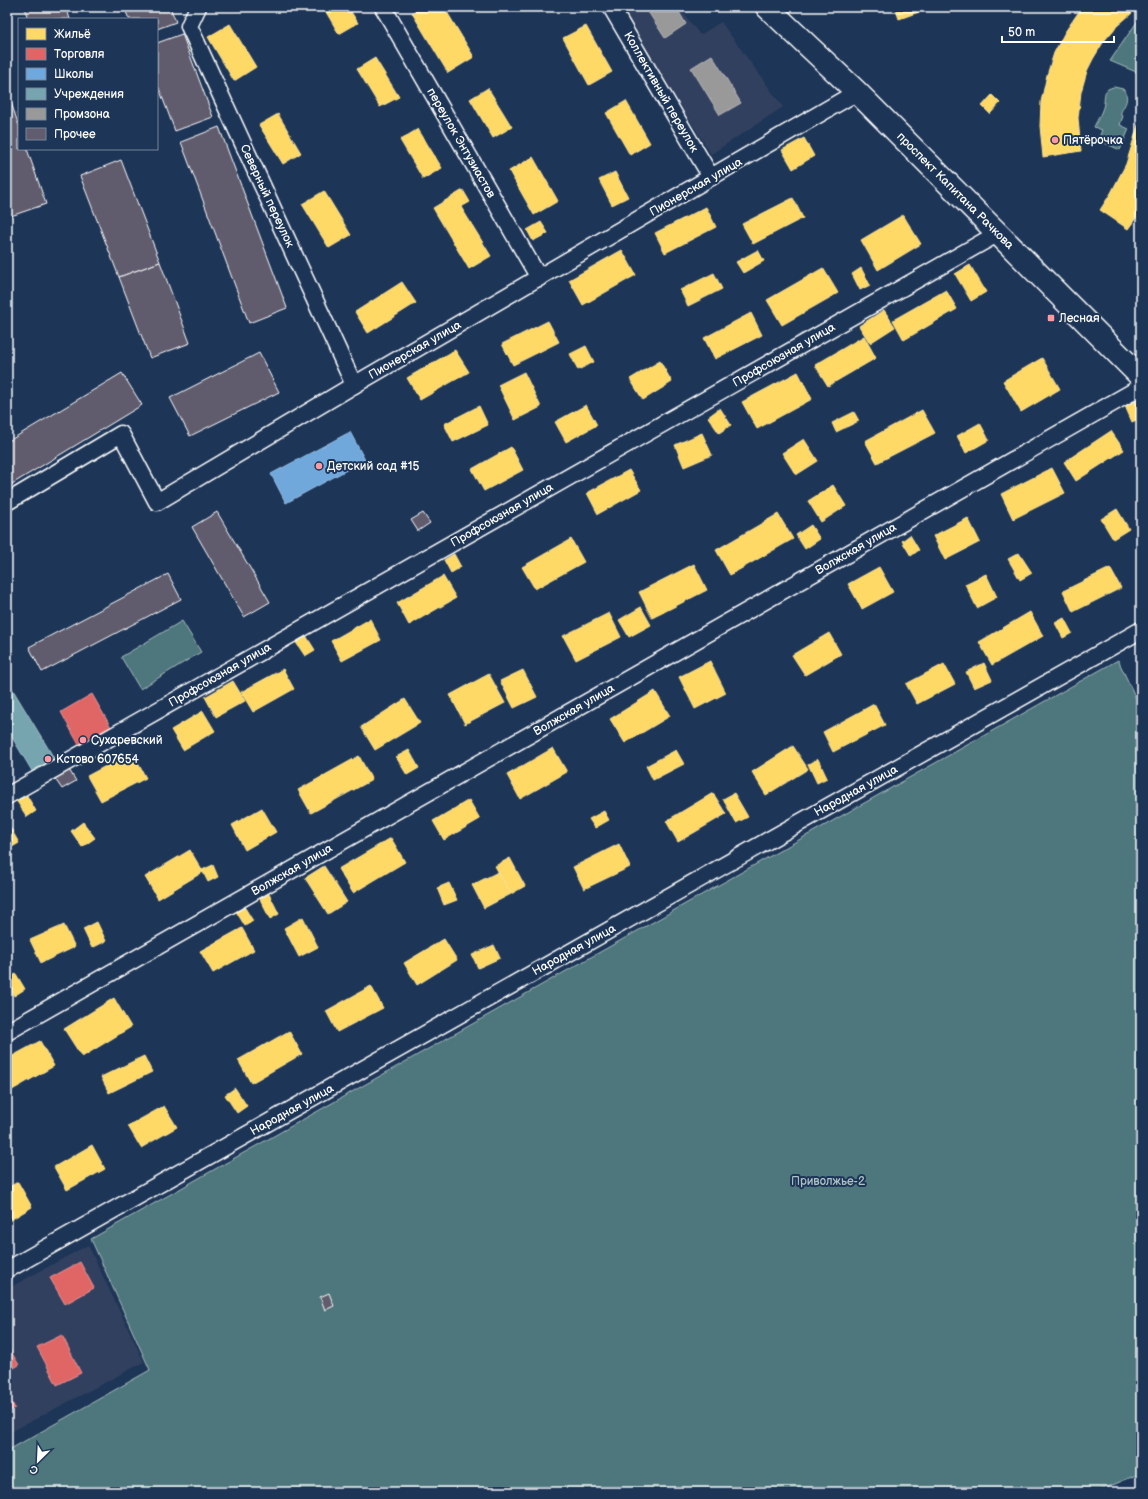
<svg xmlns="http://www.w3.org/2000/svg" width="1148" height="1499" font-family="'Balsamiq Sans',sans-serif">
<rect width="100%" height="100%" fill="#1d3557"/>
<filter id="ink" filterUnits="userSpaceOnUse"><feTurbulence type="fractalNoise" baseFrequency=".025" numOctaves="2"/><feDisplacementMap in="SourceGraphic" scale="8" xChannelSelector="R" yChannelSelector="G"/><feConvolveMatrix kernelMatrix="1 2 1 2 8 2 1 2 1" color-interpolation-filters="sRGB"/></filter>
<g filter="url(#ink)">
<g fill="#31415e">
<path d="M619,7H679L700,35L721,22L783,107L711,154Z"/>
<path d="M88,1245L144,1362L7,1434V1289Z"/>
</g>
<g fill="#4e777b" stroke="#a6bbbd">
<path d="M1141,16V74L1110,61Z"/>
<path d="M1114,87L1123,89C1131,99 1124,105 1120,114L1123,116L1120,125L1129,129L1120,150L1098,140L1102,130L1094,127C1097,120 1103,111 1104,103C1105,94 1103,89 1114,87Z"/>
<path d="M182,621L201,652L140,689L121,657Z"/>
<path d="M1118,660L1141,709V1473L1096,1492H7V1451L150,1370L91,1239Z"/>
</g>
<g fill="#ffd966" stroke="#ffe494">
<path d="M323,7H348L358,23L339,34Z"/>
<path d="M422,7H444L474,57L448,73L412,13Z"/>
<path d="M895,7H933L899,19Z"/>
<path d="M1084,7H1126L1132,13L1117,26L1104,41L1093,59L1087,71L1081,92L1078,118L1081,151L1043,157L1040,126L1041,102L1047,75L1054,53L1065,32L1078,13Z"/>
<path d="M230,24L256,67L234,81L208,37Z"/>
<path d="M586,26L612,72L589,85L563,38Z"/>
<path d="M375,58L399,97L380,107L357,69Z"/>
<path d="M488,88L512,127L493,138L470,99Z"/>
<path d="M992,95L1000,103L990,114L982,106Z"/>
<path d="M626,101L650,143L630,155L606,113Z"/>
<path d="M278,114L301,153L283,164L259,125Z"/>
<path d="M1141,116V211L1128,229L1100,210L1111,193L1126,164Z"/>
<path d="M418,129L442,168L423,179L400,140Z"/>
<path d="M804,138L814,156L793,169L782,150Z"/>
<path d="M533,157L558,201L534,215L509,171Z"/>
<path d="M615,172L628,197L612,205L599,180Z"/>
<path d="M463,190L470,202L461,207L491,256L469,269L433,208Z"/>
<path d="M324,191L351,235L329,248L302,204Z"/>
<path d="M793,198L803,218L753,244L742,224Z"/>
<path d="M706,207L716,227L665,253L655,233Z"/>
<path d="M903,215L921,244L878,270L861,240Z"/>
<path d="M541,222L548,233L533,241L527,230Z"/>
<path d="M622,250L636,275L583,305L569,280Z"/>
<path d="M758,250L764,261L743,273L736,262Z"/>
<path d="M970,265L986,292L971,301L955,274Z"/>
<path d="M823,268L838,293L782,325L767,300Z"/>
<path d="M861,268L870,285L860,290L852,274Z"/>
<path d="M714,273L722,289L688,306L680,290Z"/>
<path d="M402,282L416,303L368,333L355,312Z"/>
<path d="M946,290L957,309L904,340L893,320Z"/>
<path d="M884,310L895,327L870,343L859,326Z"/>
<path d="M751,313L762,335L715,359L704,338Z"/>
<path d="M548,321L559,342L513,365L502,344Z"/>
<path d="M864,336L876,358L828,386L815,365Z"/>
<path d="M586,346L594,362L578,370L570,354Z"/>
<path d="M455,350L469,372L420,400L407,378Z"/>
<path d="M1042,358L1060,389L1021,412L1003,381Z"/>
<path d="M660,361L672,382L643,400L630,379Z"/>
<path d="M524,372L541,407L515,420L498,385Z"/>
<path d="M798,372L812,399L757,429L742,402Z"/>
<path d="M1136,401L1141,413V418L1132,422L1125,406Z"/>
<path d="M586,405L597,425L566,442L555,422Z"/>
<path d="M479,406L488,425L453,442L444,424Z"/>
<path d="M720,408L731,425L719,433L708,417Z"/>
<path d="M922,410L935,433L877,463L865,441Z"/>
<path d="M854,412L859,421L836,432L832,423Z"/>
<path d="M980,423L989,440L966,453L957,436Z"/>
<path d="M1111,431L1124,450L1076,481L1064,462Z"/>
<path d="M702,433L712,455L684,467L675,445Z"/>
<path d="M804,439L818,461L796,475L782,453Z"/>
<path d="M511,447L523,470L484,491L472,469Z"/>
<path d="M1052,468L1065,493L1013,519L1001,494Z"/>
<path d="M629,470L641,490L598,514L587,493Z"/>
<path d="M833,485L846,506L821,522L808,501Z"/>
<path d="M1117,509L1129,529L1113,539L1101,519Z"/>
<path d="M778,514L793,539L730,575L716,550Z"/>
<path d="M968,518L980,542L945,560L933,536Z"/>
<path d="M811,525L820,539L805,549L796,535Z"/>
<path d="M910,535L919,550L911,556L902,541Z"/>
<path d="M571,539L584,562L535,589L522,567Z"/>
<path d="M1019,553L1032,573L1020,580L1008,559Z"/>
<path d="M454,554L461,567L451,573L444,560Z"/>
<path d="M694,564L707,590L652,618L639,592Z"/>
<path d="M879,567L893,592L862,609L848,584Z"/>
<path d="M1110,568L1121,588L1073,612L1063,591Z"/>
<path d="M986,574L997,597L977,608L965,584Z"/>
<path d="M443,576L456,598L409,625L397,603Z"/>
<path d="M641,607L651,625L629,637L619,620Z"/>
<path d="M1030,612L1043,636L992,665L979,642Z"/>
<path d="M609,613L621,637L576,660L563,636Z"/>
<path d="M1064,618L1072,633L1063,638L1055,623Z"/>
<path d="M370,619L381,640L342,661L331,641Z"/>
<path d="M829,633L841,654L805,675L792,655Z"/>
<path d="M305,634L315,650L305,656L295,641Z"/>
<path d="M710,661L726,693L695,709L679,677Z"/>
<path d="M984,663L992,680L974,688L966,672Z"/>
<path d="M944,664L955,684L917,704L906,684Z"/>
<path d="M283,669L294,689L253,712L241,692Z"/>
<path d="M523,670L537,697L514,708L500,681Z"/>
<path d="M489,674L505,703L465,724L450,695Z"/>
<path d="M233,681L245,701L216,717L205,697Z"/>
<path d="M655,691L670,716L625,743L610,719Z"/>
<path d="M405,699L420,723L375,750L361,727Z"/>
<path d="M874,704L885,725L833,752L823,732Z"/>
<path d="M203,711L215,731L183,750L171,730Z"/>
<path d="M793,746L808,769L766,795L752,772Z"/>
<path d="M553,748L567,772L520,799L507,775Z"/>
<path d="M409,750L419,768L407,775L396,757Z"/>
<path d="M676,750L684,764L653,780L646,766Z"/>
<path d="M132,752L146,778L101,801L87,776Z"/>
<path d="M359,756L372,780L311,813L298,790Z"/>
<path d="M818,759L827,778L817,783L808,764Z"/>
<path d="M713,793L726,814L678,842L666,821Z"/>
<path d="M734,793L748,817L736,823L723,799Z"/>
<path d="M26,794L36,811L27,817L16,800Z"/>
<path d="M469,800L480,819L444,840L433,821Z"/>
<path d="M262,808L276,832L245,850L232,825Z"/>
<path d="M604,811L609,820L595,828L589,819Z"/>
<path d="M7,822L19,843L7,850Z"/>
<path d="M83,822L95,838L82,847L71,831Z"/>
<path d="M391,838L405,862L353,893L338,869Z"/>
<path d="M619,844L630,867L584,889L573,867Z"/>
<path d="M190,850L203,872L158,899L145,877Z"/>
<path d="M510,858L525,886L511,894L495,866Z"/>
<path d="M213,865L218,877L208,882L202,870Z"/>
<path d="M324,866L347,902L328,914L305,878Z"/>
<path d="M498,872L511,894L484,908L472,885Z"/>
<path d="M449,883L457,900L444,905L437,888Z"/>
<path d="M269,894L279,914L270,919L260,899Z"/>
<path d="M242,903L253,921L245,926L234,908Z"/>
<path d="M303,917L318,947L299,957L284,928Z"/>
<path d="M97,922L106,941L92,948L83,929Z"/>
<path d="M64,925L75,947L41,963L30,940Z"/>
<path d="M242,928L254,950L213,973L200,951Z"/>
<path d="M444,939L457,960L417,985L404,963Z"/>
<path d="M494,945L500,958L478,968L472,955Z"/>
<path d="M16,974L25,989L14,996L7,985V979Z"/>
<path d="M371,986L383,1008L337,1032L326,1011Z"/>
<path d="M114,998L131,1027L82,1057L64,1029Z"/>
<path d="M289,1031L302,1054L251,1083L238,1060Z"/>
<path d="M40,1041L54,1066L7,1093V1059Z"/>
<path d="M144,1056L152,1072L109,1093L101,1077Z"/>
<path d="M235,1088L247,1106L237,1113L225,1095Z"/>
<path d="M164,1106L177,1127L141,1148L128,1126Z"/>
<path d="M92,1145L105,1169L67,1190L54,1167Z"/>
<path d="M18,1182L32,1207L7,1222V1188Z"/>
</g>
<g fill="#e06666" stroke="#e99494">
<path d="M92,694L112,729L80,747L61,712Z"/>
<path d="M80,1262L94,1288L65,1304L50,1278Z"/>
<path d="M62,1335L81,1373L57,1385L37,1347Z"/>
<path d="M7,1345L19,1365L7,1372Z"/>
<path d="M7,1395L15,1408L7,1412Z"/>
</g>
<path fill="#6fa8dc" stroke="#9ac2e6" d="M350,432L365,460L286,503L271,474Z"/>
<path fill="#76a5af" stroke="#9fc0c7" d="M7,680L57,763L35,776L7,729Z"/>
<g fill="#999" stroke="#b8b8b8">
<path d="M645,7H676L686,24L665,38Z"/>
<path d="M712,55L741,103L720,115L691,68Z"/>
</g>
<g fill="#615c6e" stroke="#fff">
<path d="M24,7H66L70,19H28Z"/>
<path d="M124,7H170L176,22L157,29V19H129Z"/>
<path d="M182,34L213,117L175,131L157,83V43Z"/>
<path d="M7,91L19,126V149H27L46,204L8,217Z"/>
<path d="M219,127L287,308L249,323L181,142Z"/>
<path d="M121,160L160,262L119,277L80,176Z"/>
<path d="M160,262L190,343L150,358L119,277Z"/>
<path d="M7,325L10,351L7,352Z"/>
<path d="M259,353L279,392L190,436L170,398Z"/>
<path d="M122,373L142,405L7,487V442Z"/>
<path d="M217,512L270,602L244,617L192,527Z"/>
<path d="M423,513L430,523L418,531L411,520Z"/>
<path d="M168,574L181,599L42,672L29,647Z"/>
<path d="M68,768L76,781L62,789L53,776Z"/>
<path d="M329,1293L334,1306L325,1310L320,1297Z"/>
</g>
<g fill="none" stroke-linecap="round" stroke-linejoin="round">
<g stroke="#fff" stroke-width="19">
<g id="street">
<path d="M198,7L189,26L354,385"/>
<path d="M383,7L539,278"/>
<path d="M611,7L711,177"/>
<path d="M7,502L121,434L157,502L354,385L857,92"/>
<path d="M7,796L997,234"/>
<path d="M7,1032L1141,387"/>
<path d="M7,1270L1141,630"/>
</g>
</g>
<g stroke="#fff" stroke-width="25">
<path id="secondary" d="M767,7L857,92L1141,377"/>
</g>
<use href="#street" stroke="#1d3557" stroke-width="16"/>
<use href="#secondary" stroke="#1d3557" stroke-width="22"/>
</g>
</g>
<g fill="#ff9aa2" stroke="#1d3557" stroke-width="1.5">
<circle cx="1055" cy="140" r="4"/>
<rect x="1047" y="314" width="8" height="8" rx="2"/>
<circle cx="319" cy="466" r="4"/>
<circle cx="83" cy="740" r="4"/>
<circle cx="48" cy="759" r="4"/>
</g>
<g text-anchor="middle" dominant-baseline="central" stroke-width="4" stroke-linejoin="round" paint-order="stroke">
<g font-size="12" fill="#fff" stroke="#1d3557">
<text transform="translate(661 92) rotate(60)">Коллективный переулок</text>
<text transform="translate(461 143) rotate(60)">переулок Энтузиастов</text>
<text transform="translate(696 187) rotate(-30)">Пионерская улица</text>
<text transform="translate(955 191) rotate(45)">проспект Капитана Рачкова</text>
<text transform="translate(267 196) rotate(65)">Северный переулок</text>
<text transform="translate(415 350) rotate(-30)">Пионерская улица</text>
<text transform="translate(784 355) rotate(-30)">Профсоюзная улица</text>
<text transform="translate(502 515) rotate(-30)">Профсоюзная улица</text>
<text transform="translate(856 549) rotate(-30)">Волжская улица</text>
<text transform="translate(220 675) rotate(-30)">Профсоюзная улица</text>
<text transform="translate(574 710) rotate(-30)">Волжская улица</text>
<text transform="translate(856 791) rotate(-29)">Народная улица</text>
<text transform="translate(292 870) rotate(-30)">Волжская улица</text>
<text transform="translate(574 950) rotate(-29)">Народная улица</text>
<text transform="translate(292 1110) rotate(-29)">Народная улица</text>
</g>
<g font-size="12" fill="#fff" stroke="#1d3557" text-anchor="start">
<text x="1063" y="140">Пятёрочка</text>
<text x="1059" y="318">Лесная</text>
<text x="327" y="466">Детский сад #15</text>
<text x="91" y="740">Сухаревский</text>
<text x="56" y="759">Кстово 607654</text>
</g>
<g font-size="12" fill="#afc2c4" stroke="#1d3557">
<text x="828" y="1181">Приволжье-2</text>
</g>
</g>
<rect width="1148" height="1499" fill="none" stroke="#1d3557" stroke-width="24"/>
<rect x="12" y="12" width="1124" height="1475" fill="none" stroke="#fff" stroke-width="1.5" filter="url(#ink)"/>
<rect x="18" y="18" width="140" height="132" fill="#1d3557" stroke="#77869a"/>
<rect x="26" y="28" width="20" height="12" fill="#ffd966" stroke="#77869a"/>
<text x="54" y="38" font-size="12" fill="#ffffff">Жильё</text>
<rect x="26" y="48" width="20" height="12" fill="#e06666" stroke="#77869a"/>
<text x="54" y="58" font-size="12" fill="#ffffff">Торговля</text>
<rect x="26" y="68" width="20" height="12" fill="#6fa8dc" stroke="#77869a"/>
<text x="54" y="78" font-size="12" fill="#ffffff">Школы</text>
<rect x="26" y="88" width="20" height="12" fill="#76a5af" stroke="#77869a"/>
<text x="54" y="98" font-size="12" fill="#ffffff">Учреждения</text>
<rect x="26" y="108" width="20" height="12" fill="#999999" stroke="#77869a"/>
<text x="54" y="118" font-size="12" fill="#ffffff">Промзона</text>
<rect x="26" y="128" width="20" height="12" fill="#615c6e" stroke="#77869a"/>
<text x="54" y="138" font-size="12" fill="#ffffff">Прочее</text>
<g transform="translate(38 1461) rotate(204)" stroke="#1d3557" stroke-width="3" paint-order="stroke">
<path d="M0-3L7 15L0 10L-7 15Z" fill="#ffffff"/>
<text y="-6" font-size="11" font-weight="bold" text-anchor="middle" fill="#ffffff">С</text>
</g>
<path d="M1002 36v6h112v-6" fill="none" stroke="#ffffff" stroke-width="2"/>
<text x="1008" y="36" font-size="12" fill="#ffffff" stroke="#1d3557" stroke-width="3" paint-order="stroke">50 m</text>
</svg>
